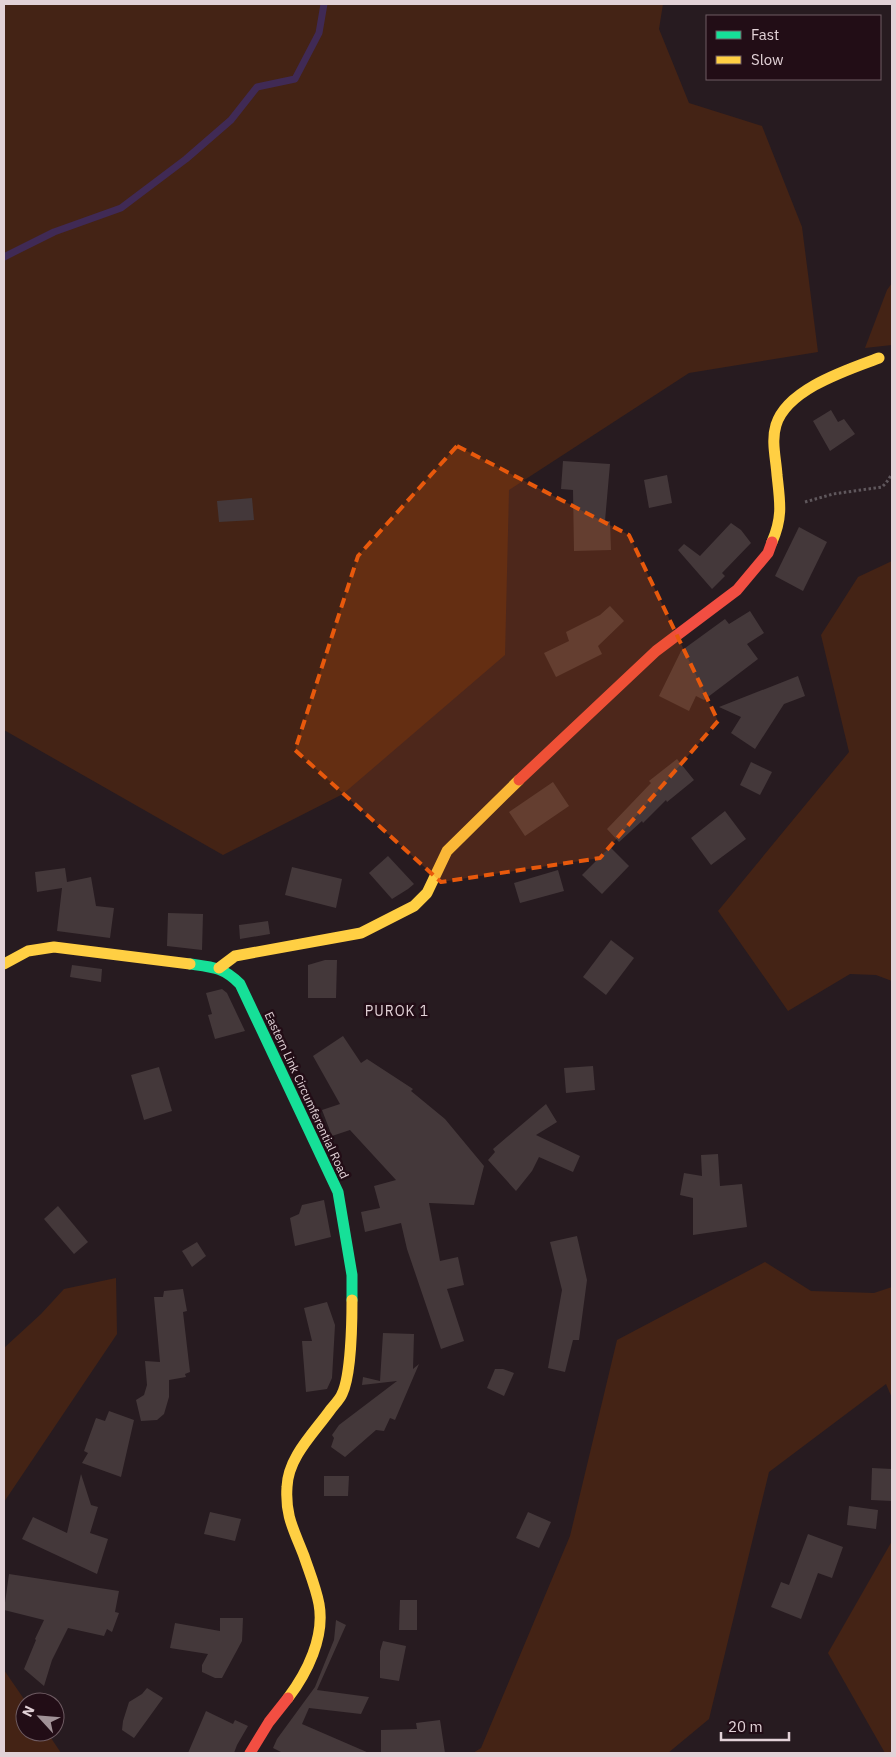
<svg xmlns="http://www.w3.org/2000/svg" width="896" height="1757" font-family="'IBM Plex Sans',sans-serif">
<rect width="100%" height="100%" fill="#271b20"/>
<g fill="#442315">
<path d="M4,4H663L659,29L689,103L762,126L802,227L818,352L689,373L509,490L505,655L343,794L223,855L4,730Z"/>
<path d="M892,283V345L865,348L887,290Z"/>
<path d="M892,561V981L876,975L850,974L788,1011L718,911L849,752L821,635L858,577Z"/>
<path d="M765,1262L811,1291L874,1293L892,1287V1398L886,1384L769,1472L709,1719L668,1753H473L481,1748L570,1536L617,1340Z"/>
<path d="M116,1278L117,1334L4,1502V1348L41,1314L64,1289Z"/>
<path d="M892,1541V1753H885L828,1653Z"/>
<path d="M4,1670L26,1702L25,1732H47L61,1753H4Z"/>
</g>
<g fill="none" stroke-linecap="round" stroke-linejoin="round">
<path stroke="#402a55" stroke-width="7" d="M4,257L54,232L121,208L186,159L231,120L257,87L295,79L319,33L324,4"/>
</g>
<g fill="#44383a">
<path d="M831,410L838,422L844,419L855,434L830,451L813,421Z"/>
<path d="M563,461L610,464L605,521H610L611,550L574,551L573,490L561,489Z"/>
<path d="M667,475L672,503L649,508L644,480Z"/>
<path d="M252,498L254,520L219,522L217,501Z"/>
<path d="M731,523L741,530L751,543L722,573L725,576L712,589L678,550L684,544L700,556Z"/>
<path d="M799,527L827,542L803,591L775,576Z"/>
<path d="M610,606L624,621L598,646L602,654L556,677L544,653L569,641L566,632L600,615Z"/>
<path d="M750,611L764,633L747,644L758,659L704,700L696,696L689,711L659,696L681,651L725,619L729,624Z"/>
<path d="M798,676L805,696L784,704L755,749L731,733L741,717L719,707Z"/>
<path d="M677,759L694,780L667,802L666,800L643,823L642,821L619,842L607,829L651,783L649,781Z"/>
<path d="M751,762L772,772L760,795L740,785Z"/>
<path d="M553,782L569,806L525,836L509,812Z"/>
<path d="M725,811L746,839L711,865L691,838Z"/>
<path d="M610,847L629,866L602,894L582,875Z"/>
<path d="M388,856L414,884L408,889L392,899L369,873Z"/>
<path d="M292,867L342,879L336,908L285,895Z"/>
<path d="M65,868L67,882L91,877L96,906L114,908L110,938L57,931L62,888L37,892L35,872Z"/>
<path d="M558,870L564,891L520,903L514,883Z"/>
<path d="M168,913L203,914L202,950L167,946Z"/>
<path d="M268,921L270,934L240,939L239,925Z"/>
<path d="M611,940L634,958L606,995L583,977Z"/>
<path d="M325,960H337L336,998H308V965Z"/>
<path d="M72,965L102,969L101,982L70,977Z"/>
<path d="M222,989L227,993L245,1031L215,1039L208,1015L212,1014L206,993Z"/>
<path d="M343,1036L361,1063L367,1059L413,1089L411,1091L445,1119L484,1166L474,1205L429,1203L440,1261L458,1257L464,1285L447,1289L464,1341L441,1349L407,1249L401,1223L365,1232L361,1212L380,1208L374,1186L396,1180L350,1130L332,1136L322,1110L340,1104L313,1056Z"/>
<path d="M593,1066L595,1090L566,1093L564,1068Z"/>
<path d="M159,1067L172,1111L144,1120L131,1075Z"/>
<path d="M546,1104L557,1122L536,1135L580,1156L573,1172L539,1157L532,1171L516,1191L488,1160L495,1152L493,1149Z"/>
<path d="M718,1154L720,1186L742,1184L747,1227L693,1235V1198L680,1195L684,1173L702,1176L701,1155Z"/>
<path d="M324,1200L331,1237L295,1246L290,1218L299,1214L302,1205Z"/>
<path d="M58,1206L88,1242L74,1254L44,1219Z"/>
<path d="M577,1236L587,1280L579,1340H573L565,1372L548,1368L562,1290L550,1242Z"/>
<path d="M197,1242L206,1256L192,1267L182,1251Z"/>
<path d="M183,1289L187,1311L183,1312L190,1372L185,1374L186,1377L169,1380V1397L164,1414L157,1420L141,1421L136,1400L144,1395L147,1385L145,1361L160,1362L154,1297H163L164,1291Z"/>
<path d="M327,1302L335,1325L332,1378L327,1389L306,1392L302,1341H312L304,1308Z"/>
<path d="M383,1333L414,1334L413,1369L419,1364L395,1420L390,1418L384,1431L376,1430L345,1457L331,1447L334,1438L332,1435L339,1425L397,1381L362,1385L363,1377L380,1381Z"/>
<path d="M495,1369H503L514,1373L504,1396L487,1388Z"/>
<path d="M109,1411L134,1420L121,1477L82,1463L88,1453L84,1451L96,1418L105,1421Z"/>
<path d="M872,1468L892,1469V1501L871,1500Z"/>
<path d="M81,1474L91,1505L98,1507L90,1533L108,1539L97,1574L22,1539L33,1517L67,1533Z"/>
<path d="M324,1476H349L348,1496H324Z"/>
<path d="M849,1506L878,1510L876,1529L847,1525Z"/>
<path d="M210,1512L241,1519L235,1541L204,1534Z"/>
<path d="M528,1512L551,1522L539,1548L516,1538Z"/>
<path d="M808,1534L843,1547L832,1578L818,1573L801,1619L771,1607L781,1582L789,1585Z"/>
<path d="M9,1574L119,1591L115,1612L119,1613L112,1632L107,1629L104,1636L68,1628L52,1660L44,1686L24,1669L36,1640L35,1639L44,1620L4,1610Z"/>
<path d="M400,1600H417V1630H399Z"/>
<path d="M220,1618H243L242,1641L222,1678H215L202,1672V1665L208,1654L170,1648L175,1623L220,1631Z"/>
<path d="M336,1620L346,1625L317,1690L369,1697L361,1714L309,1708L302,1724L369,1753H283L273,1748L277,1739L315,1687L334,1640Z"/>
<path d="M383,1641L406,1646L399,1681L380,1678V1651Z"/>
<path d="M147,1688L163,1698L134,1738L122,1730L123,1721L129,1702L142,1694Z"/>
<path d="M206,1711L233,1724L235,1720L248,1726L237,1745L234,1753H188Z"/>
<path d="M440,1720L445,1753H381V1730L417,1729L416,1723Z"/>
</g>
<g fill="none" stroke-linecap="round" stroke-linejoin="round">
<path stroke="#5f575c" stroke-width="3" stroke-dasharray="2.5 2.5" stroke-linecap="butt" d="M805,502L833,494L882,487L886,483L892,474"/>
<path stroke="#16e098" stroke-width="11" d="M190,964C212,967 223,967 240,984L338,1192L352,1275V1300"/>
<g stroke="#ffcf43" stroke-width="11">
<path d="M772,542C783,517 780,502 777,475C776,459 771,441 776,425C787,389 847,370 879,358"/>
<path d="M4,964L28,951L54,947L190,964"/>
<path d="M219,968L235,956L361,933L414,906L427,893L447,851L519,780"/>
<path d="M288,1698C307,1673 325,1637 319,1604C316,1588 309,1571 304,1556C294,1530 285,1516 287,1487C288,1457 314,1433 331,1409C335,1404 340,1399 342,1394C351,1376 352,1321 352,1300"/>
</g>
<g stroke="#f24e42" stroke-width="11">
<path d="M519,780L656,651L737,590L768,553L772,542"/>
<path d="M250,1753L269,1722L288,1698"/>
</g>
</g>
<path fill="#e8590c" fill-opacity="0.2" stroke="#e8590c" stroke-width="4" stroke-dasharray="10 6" stroke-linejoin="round" d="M457,446L629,535L718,721L600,858L441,882L295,750L358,556Z"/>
<g text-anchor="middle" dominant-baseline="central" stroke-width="5" stroke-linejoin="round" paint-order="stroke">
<g font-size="12" fill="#e2d2d7" stroke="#220d16">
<text transform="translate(307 1095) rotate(65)">Eastern Link Circumferential Road</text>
</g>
<g font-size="14" letter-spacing="1" fill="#e2d2d7" stroke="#220d16">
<text x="397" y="1011">PUROK 1</text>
</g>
</g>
<rect width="896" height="1757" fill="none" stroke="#e2d2d7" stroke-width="10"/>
<rect x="706" y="15" width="175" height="65" fill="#220d16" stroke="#6f5c63"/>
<rect x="716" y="31" width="25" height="8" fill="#16e098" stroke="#6f5c63"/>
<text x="751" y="40" font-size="15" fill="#e2d2d7">Fast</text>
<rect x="716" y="56" width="25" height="8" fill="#ffcf43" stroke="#6f5c63"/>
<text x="751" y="65" font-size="15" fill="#e2d2d7">Slow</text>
<g transform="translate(40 1717) rotate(296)"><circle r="24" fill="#220d16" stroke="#6f5c63"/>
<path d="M0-4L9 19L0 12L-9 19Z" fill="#a19297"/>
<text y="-8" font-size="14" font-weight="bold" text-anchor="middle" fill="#e2d2d7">N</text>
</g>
<path d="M721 1732v8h68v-8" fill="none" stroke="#e2d2d7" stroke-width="2.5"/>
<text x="728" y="1732" font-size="15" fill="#e2d2d7" stroke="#220d16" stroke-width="4" paint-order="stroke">20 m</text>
</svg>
